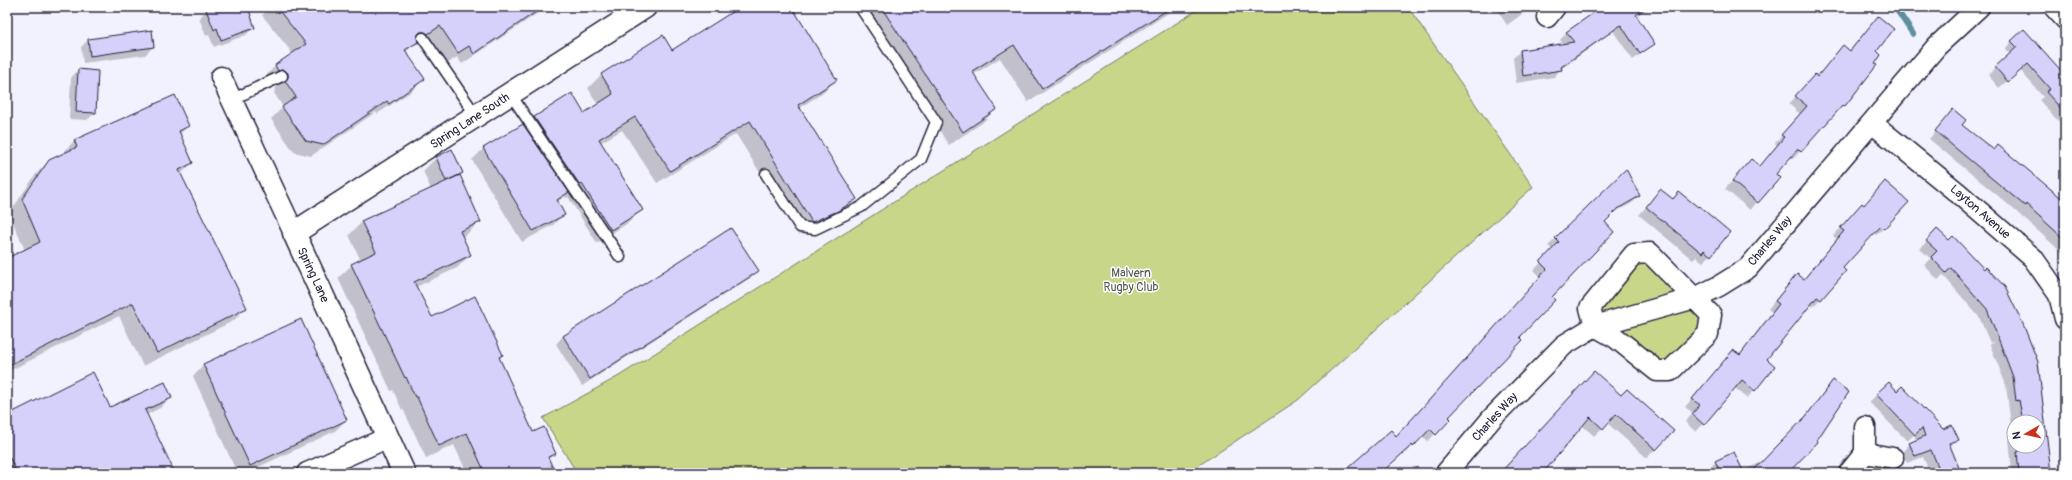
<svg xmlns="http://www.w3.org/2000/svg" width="2072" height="480" font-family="Pangolin,sans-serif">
<rect width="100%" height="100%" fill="#f2f1fe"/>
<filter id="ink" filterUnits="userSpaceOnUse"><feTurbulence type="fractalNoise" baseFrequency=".025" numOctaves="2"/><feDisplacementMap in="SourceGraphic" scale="8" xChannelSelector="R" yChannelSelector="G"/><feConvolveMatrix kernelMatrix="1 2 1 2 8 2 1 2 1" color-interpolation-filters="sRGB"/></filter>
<g filter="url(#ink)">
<g fill="#c8d68a" stroke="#757c62">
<path d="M1202,7H1408L1533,187L1298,400L1187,473H577L543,418L619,376Z"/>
<path d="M1645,259L1676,288L1674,295L1601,317L1598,311L1640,260Z"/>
<path d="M1695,308L1703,320L1701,328L1666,367L1623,332L1624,326Z"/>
<path d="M1870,463H1886L1900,465L1897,473H1859Z"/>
</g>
<g fill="#0003" fill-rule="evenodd">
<path d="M216,7H249L254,27L246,35L214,47L209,35L206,36L199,18L207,10Z"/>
<path d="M271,7H547L462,64L457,57L447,64L428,37L416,45L414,44L406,52L424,79L412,91L377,114L376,112L311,156L294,152L271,119L283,107L274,93L277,85L271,81L267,82L264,78L275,66L293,54L262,15Z"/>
<path d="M742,7H791L836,80L823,93L799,108L855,199L842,212L823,224L799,235L736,134L657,183L622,130L600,143L642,210L628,223L597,243L568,197L566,198L564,196L557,203L564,214L553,225L522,242L472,160L483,149L522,125L524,128L534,118L571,95L583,114L598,105L588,88L601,75L663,36L672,51Z"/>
<path d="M859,7H1178L1028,102L1000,58L973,75L996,109L982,123L949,145Z"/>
<path d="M1495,7H1532L1507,25Z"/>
<path d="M1603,7H1650L1636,16L1654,44L1633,60L1613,31L1561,69L1554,77L1516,83L1513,58L1520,51L1563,44L1560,40L1567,32Z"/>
<path d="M1906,7H1923L1912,15Z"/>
<path d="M1878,18L1875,51L1853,93L1854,94L1836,113L1835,112L1793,159L1790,156L1774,174L1779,178L1750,210L1725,189L1744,168L1759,167L1777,145L1775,143L1800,114L1789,104L1808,83L1817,77L1843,46L1849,51Z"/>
<path d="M88,40L153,47L145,55L83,63L81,47Z"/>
<path d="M2012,41L2065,77V125L2059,120L2058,121L2039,100L2043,97L2020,70L1999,88L1988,75L2010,55L2005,49Z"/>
<path d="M78,70L95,113L87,120L69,119L71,78Z"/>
<path d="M174,96L188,126L180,134L192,163L180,175L246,308L233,321L143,366L119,316L7,372V259L25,250L9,214L36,174L50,160L61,155L74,141Z"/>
<path d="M1953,111L1961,125L1994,151L1998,146L2065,203V255L2003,200L1929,139Z"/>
<path d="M451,151L462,173L459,176L480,221L467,234L462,237L470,255L457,268L416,287L431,318L502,355L499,359L533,433L554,473H467L454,445L426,458L403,409L402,410L393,390L391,391L338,278L352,265L361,261L349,235L362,222L431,190L423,171L436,158Z"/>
<path d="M1625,171L1639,196L1632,203L1610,215L1604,222L1551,297L1448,417L1450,419L1428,441L1422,436L1405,453L1404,452L1381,473H1353L1396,437L1541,277L1534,270L1553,250L1548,246Z"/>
<path d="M1661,190L1672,199L1679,193L1710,255L1703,262L1696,257L1693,260L1639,215Z"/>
<path d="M1862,205L1884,228L1876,235L1874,233L1842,268L1820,299L1813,307L1810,304L1766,359L1755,390L1747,398L1735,388L1696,432L1685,422L1693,413L1685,407L1733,351L1739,356L1772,312L1768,309L1789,283L1797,275L1803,280L1837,239L1833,236Z"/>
<path d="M1930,238L1949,241L1953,238L2042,409L2051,473H2012L2009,438L2012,435L2006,385L1990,345L1994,341L1990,343L1979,317L1943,275L1938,280L1924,265L1931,259L1920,249ZM2014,422H2038V446H2014Z"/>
<path d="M757,271L750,278L582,386L556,344L563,336Z"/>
<path d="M301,320L346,420L335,431L246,473H237L193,376L203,365Z"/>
<path d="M1833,381L1815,440L1787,473H1710L1708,469L1716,462L1742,471L1764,461L1800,423Z"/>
<path d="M1889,383L1942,430L1957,439L1950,447L1960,473H1930L1923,457L1907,463L1902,452L1910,444L1917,441L1914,435L1907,441L1869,402Z"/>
<path d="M1621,396L1672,431L1647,458L1607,423L1594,436L1582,425L1542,473H1501Z"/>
<path d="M171,397L160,408L146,415L174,473H7V416L109,408Z"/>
</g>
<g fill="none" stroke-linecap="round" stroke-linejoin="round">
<path stroke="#5f8f9d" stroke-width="6" d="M1895,7L1913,34"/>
</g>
<g fill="#d5d1fa" stroke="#22223b">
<path d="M205,7H248L255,28L221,40L217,28L214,30Z"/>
<path d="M276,7H543L474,54L469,46L458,53L440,26L428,34L425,32H420L417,36L418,42L405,50L425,79L389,104L387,101L323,145L306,141L282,107L296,97L285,81L288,77V73L283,70L278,71L275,65L306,44Z"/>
<path d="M740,7H792L837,80L798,105L857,199L838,211L812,222L750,121L670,171L635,117L599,139L643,210L611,230L582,184L580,185L534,117L572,93L584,113L613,94L601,74L663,35L672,50Z"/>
<path d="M881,7H1172L1042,89L1014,45L972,71L997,109L963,132Z"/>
<path d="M1602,7H1646L1636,15L1655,44L1640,54L1621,25L1561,67L1562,70L1523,76L1520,50L1574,42L1566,32Z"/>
<path d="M1878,16L1894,29L1877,51L1881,55L1875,64L1877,65L1845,106L1843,105L1801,152L1798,149L1776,174L1780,178L1758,203L1732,181L1751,159L1760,166L1784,137L1781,135L1807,106L1795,96L1815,74L1817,77L1843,45L1850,51Z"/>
<path d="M2024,29L2065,75V113L2046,92L2050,89L2028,64L2008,82L1995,67L2017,47L2011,41Z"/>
<path d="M152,30L154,47L90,56L88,39Z"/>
<path d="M78,69L98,71L96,113L76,112Z"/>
<path d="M175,95L189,126L179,131L193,163L179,170L247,308L157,353L133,303L7,366V258L40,242L22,199L49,160L77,147L74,140Z"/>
<path d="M1953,109L1966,120L1962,125L1994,150L1998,145L2065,201V240L2026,204L2025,206L1935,131Z"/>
<path d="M523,124L569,192L557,200L565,215L533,231L483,148Z"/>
<path d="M452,149L463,173L446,181L436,157Z"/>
<path d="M1626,169L1640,196L1619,208L1605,222L1614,232L1552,297L1555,300L1520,337L1523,340L1449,417L1451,419L1436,435L1430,429L1413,447L1412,445L1381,473H1342L1391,430L1396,436L1422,408L1547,269L1540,262L1559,242L1555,238Z"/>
<path d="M460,175L481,222L460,231L471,255L414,282L432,317L475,296L503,355L499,357L533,432L544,427L556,454L548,457L555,473H485L467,433L439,446L417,397H415L406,377L405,378L351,264L376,252L361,221Z"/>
<path d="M1885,181L1909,202L1884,229L1881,226L1843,268L1846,271L1821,300L1817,297L1767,359L1775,366L1755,391L1742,380L1704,425L1692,414L1700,405L1692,399L1733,350L1740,355L1779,304L1775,301L1797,274L1804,279L1844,231L1840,228L1862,203L1864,205Z"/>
<path d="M1660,189L1673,199L1679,192L1698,207L1699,206L1730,232L1711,256L1704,250L1702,253L1646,207Z"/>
<path d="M731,228L759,271L590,379L563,336Z"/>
<path d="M1937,229L1949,240L1953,236L1984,269L1986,267L2005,287L2023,324L2038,362L2051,473H2019L2017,452H2019L2018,446H2038V422H2023L2019,400L2016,401L2013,377L1987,309L1951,268L1946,273L1931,257L1937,251L1926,241Z"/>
<path d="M301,319L347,420L250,466L203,364Z"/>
<path d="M1594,371L1621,395L1627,389L1674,431L1656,450L1616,414L1603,429L1590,417L1543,473H1500Z"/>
<path d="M93,372L110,407L165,382L172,398L145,410L175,473H17L7,452V415Z"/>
<path d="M1833,380L1849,392L1817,440L1818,442L1788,473H1751L1807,415Z"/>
<path d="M1889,382L1897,391L1902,386L1943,429L1952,425L1959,440L1949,443L1961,473H1941L1931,450L1915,456L1909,443L1925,436L1922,428L1915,435L1876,394Z"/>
<path d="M1734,452L1744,473H1721L1715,461Z"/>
</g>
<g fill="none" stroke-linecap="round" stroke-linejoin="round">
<g stroke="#22223b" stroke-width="13">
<g id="lane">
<path d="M423,38L477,117"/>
<path d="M511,95L620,257"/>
<path d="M231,100L282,76"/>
<path d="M766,174L800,227L815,229L861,207L921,159L936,122L860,7"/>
</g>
</g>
<g stroke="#22223b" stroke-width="23">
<g id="street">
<path d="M2054,7L2065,19"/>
<path d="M1547,17L1555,7"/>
<path d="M221,77L294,233"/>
<path d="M1872,123L1958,193L2033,258L2059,295L2065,319"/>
<path d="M1650,253L1711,315L1708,334L1670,371H1657L1616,338L1595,326L1590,308L1634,254Z"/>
<path d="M1865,453V427"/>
<path d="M307,473L387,438"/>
<path d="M1446,473L1493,417L1564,345L1595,326L1695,298L1719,286L1748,268L1937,46L1979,7"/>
<path d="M1849,473L1865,453L1893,458"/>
</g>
</g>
<g stroke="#22223b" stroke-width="25">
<path id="secondary" d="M404,473L294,233L645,7"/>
</g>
<use href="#lane" stroke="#fff" stroke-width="10"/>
<use href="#street" stroke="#fff" stroke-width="20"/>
<use href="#secondary" stroke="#fff" stroke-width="22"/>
</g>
</g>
<g text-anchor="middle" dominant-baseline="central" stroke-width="3" stroke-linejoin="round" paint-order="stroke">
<g font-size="12" fill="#22223b" stroke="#fff">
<text transform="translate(470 121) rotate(-33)">Spring Lane South</text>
<text transform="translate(1980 212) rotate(41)">Layton Avenue</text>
<text transform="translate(1770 241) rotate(-50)">Charles Way</text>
<text transform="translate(313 275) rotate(65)">Spring Lane</text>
<text transform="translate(1495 417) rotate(-48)">Charles Way</text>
</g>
<g font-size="12" fill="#545853" stroke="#fff">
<text x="1131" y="273">Malvern<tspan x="1131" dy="14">Rugby Club</tspan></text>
</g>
</g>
<rect width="2072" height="480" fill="none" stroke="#fff" stroke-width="24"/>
<rect x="12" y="12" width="2048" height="456" fill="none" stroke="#22223b" stroke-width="1.5" filter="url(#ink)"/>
<g transform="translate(2026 434) rotate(261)"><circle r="19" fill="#ffffff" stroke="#a7a7b1"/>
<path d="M0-3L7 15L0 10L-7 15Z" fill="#c8321e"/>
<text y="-6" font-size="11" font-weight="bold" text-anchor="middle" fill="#22223b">N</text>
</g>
</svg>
